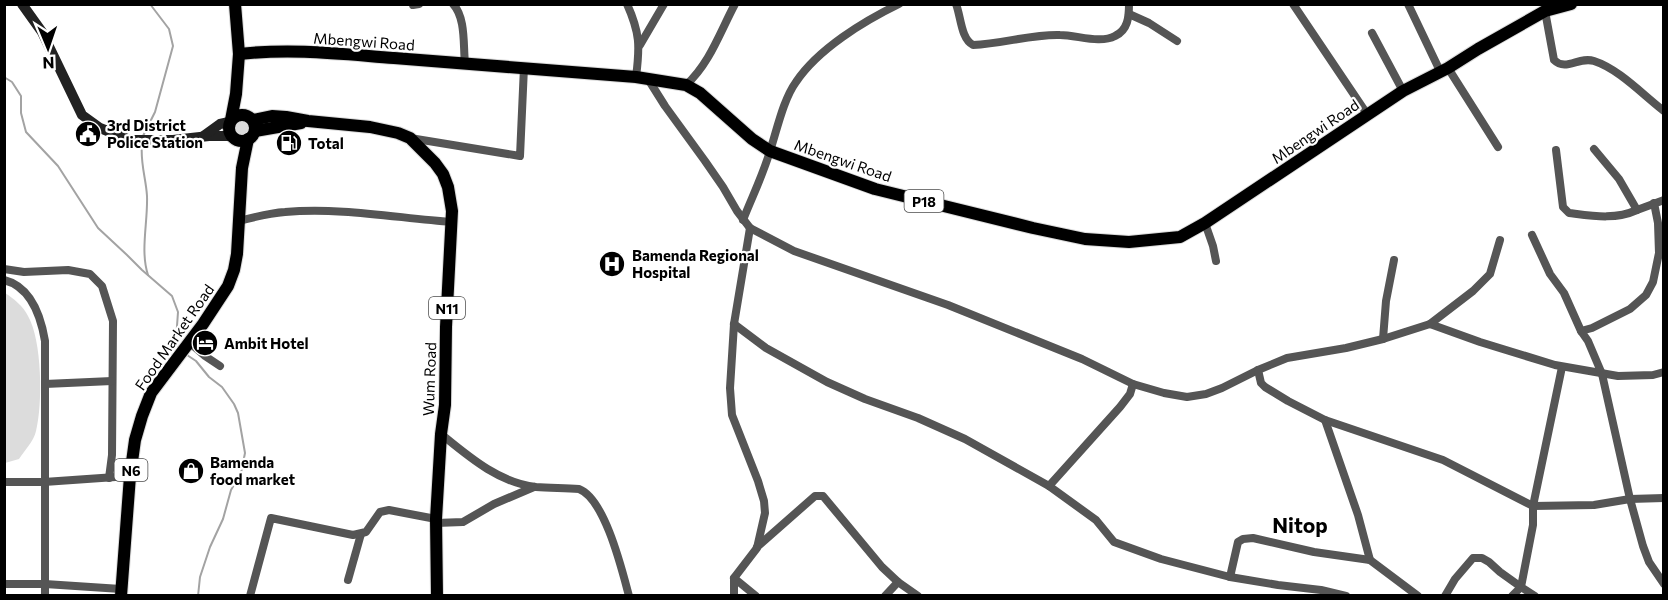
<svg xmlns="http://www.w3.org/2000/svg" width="1668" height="600" font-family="Commissioner,sans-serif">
<rect width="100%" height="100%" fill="#fff"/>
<g fill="#dcdcdc">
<circle cx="241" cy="128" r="8"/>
<path d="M5,293C13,298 24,307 28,316C42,340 43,404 36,431C34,441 24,451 19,459L5,463Z"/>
</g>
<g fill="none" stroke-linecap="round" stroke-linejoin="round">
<g stroke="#a3a3a3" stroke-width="2">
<path d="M4,77L12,82L21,96V113L26,132L58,166L98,228L127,255L142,270L172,296L178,312L176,340L178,347"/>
<path d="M143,136L155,112L173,46L169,29L150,4"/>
<path d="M142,144C140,163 146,178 147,196C148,222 140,251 148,275"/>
<path d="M187,355L196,361L209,377L222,387L234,404L238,413L245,453L241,473L231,490L223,519L210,547L200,577L198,596"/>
</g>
<g stroke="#dbdbdb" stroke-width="14">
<path id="primary" d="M239,54C293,48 341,54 394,58C475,64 556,70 636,77L686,85L700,93L752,139L770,151L875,189L1033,228L1085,239L1129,242L1180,237L1205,223L1403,91L1448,68L1478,49L1545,11L1571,4"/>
</g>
<g stroke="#dbdbdb" stroke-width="14">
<g id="trunk">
<circle cx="242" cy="128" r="13"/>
<path d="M231,120L236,94L239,54L235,4"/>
<path d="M253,120L272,116L286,117L308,121L370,127L398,133L410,138L435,163L443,174L448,187L452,211L446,327L445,405L441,434L436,519L437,596"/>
<path d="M255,131L301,123"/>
<path d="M121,596L130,476L135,440L142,416L151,393L203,324L228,286L234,270L237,254L242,168L248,139"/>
</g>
</g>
<g stroke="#555" stroke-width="8">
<path d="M453,4C466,18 463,45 465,63"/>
<path d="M627,4C640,33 640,46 636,77"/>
<path d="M956,4C961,17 961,39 973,45C1003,44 1031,34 1060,35C1077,35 1100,44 1115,36C1128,30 1129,17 1129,4"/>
<path d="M1293,4L1367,114"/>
<path d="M1408,4L1440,71"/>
<path d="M413,5L419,4"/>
<path d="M1545,11L1554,60C1566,72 1579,56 1594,61C1619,69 1643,95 1664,111"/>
<path d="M1129,14L1149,23L1177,41"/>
<path d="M1372,33L1403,91"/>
<path d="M640,45L664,4"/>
<path d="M1448,68L1498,147"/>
<path d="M648,79L665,106L705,161L723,187L737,211L750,228L794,251L948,305L1082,359L1133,384L1164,393L1187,397L1206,394L1222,388L1258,370L1287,358L1346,348L1383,339L1430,324L1480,342L1555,365L1618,376L1653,375L1664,372"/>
<path d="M686,85C710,63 720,32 735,4"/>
<path d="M410,138L520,156L524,67"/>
<path d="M1594,149L1619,179L1637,210L1664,200"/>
<path d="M1556,150L1563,207L1569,213C1593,216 1615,220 1637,210"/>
<path d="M1654,203L1658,223L1659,253L1653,282L1646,295L1630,309L1592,328L1581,331L1588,341L1602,374L1630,499L1643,546L1649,562L1664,584"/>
<path d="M743,220C752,197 763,175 770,151C777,130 783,100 796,82C818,49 864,21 899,4"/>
<path d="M239,221C254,217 270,213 285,212C340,207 397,218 452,222"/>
<path d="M1205,223L1213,246L1216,261"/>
<path d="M1532,235L1550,274L1564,293L1581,331"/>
<path d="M4,269L24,272L68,270L90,274L102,286L113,321L112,455L109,478"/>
<path d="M4,280C32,287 41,317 45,341V596"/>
<path d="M734,324L766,348L827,382L865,399L918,418L965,439L1049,486L1096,520L1114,542L1161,559L1230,577L1278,585L1321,590L1346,596"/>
<path d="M1430,324L1473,291L1490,274L1500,240"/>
<path d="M1383,339L1386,301L1394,260"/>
<path d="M190,343L205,356L220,366"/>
<path d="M1562,367L1533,506L1594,505L1630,499L1664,498"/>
<path d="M1258,370L1261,383L1265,387L1288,401L1325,420L1443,460L1533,506V525L1521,587L1535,596"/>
<path d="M45,384L112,381"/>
<path d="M1325,420L1358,515L1370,560"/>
<path d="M441,434C468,456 499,483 536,487C550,488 564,488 579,489C605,499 622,570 629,596"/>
<path d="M4,482H44L130,476"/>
<path d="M1049,486L1120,407L1130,394L1133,384"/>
<path d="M436,523L463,522L494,504L534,487"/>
<path d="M757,547L815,496H823L882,567L898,582L918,596"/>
<path d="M1230,577L1238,542L1243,539L1253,538L1314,552L1370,560L1418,596"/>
<path d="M734,578L756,596"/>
<path d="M348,580L361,534"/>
<path d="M4,584H45L121,589"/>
<path d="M250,596L271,518L353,535L366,532L380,512L389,510L436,519"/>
<path d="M734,596V578L757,548L765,513L764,501L758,481L732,415L730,388L734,324L750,228"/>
<path d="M885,596L898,582"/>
<path d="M1445,596L1455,579L1473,558H1482L1489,562L1500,572L1521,587L1512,596"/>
</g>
<g stroke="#222" stroke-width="10">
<path d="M22,4L42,32L82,115L100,128L130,140H173L209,136H231"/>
<path d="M202,137L220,124L229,122"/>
</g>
<use href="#primary" stroke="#000" stroke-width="12"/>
<use href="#trunk" stroke="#000" stroke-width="12"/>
</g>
<defs>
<g id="civic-disc" transform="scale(1.35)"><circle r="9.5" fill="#000" stroke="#fff"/><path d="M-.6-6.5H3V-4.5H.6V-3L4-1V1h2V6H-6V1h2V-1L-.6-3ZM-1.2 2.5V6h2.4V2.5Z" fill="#fff"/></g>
<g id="fuel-disc" transform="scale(1.35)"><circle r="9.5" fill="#000" stroke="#fff"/><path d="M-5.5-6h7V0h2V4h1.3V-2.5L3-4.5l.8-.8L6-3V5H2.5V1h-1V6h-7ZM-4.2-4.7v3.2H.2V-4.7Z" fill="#fff"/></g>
<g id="hospital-disc" transform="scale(1.35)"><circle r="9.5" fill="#000" stroke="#fff"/><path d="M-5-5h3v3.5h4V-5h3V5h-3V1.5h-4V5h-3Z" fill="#fff"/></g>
<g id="hotel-disc" transform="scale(1.35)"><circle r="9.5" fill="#000" stroke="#fff"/><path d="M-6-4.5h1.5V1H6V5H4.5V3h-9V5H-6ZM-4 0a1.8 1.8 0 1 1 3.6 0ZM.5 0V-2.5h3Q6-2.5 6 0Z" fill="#fff"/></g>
<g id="shop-disc" transform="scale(1.35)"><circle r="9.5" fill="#000" stroke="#fff"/><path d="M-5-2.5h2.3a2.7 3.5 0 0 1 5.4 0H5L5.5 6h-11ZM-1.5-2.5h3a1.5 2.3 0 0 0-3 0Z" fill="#fff"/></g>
</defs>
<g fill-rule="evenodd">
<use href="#civic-disc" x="88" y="134"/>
<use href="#fuel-disc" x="289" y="143"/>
<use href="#hospital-disc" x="612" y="264"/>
<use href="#hotel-disc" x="205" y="343"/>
<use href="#shop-disc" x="191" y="471"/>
</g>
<g text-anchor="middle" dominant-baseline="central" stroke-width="4.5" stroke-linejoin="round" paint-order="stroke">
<g fill="#fff" stroke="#4c4c4c" stroke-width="1.5">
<rect x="904.5" y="190" width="39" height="22" rx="4.5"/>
<rect x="429" y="297" width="36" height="22" rx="4.5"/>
<rect x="114.5" y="459" width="33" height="22" rx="4.5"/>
</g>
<g font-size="14" font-weight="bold" fill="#000">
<text x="924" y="201">P18</text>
<text x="447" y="308">N11</text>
<text x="131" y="470">N6</text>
</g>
<g font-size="15" fill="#000" stroke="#fff">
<text transform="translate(364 41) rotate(4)">Mbengwi Road</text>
<text transform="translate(1315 131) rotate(-34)">Mbengwi Road</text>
<text transform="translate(843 160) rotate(19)">Mbengwi Road</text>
<text transform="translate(174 337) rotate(-55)">Food Market Road</text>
<text transform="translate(429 379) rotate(-88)">Wum Road</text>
</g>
<g font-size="15" font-weight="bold" fill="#000" stroke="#fff" text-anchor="start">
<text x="107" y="125">3rd District<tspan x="107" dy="17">Police Station</tspan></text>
<text x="308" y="143">Total</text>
<text x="632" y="255">Bamenda Regional<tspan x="632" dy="17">Hospital</tspan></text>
<text x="224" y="343">Ambit Hotel</text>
<text x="210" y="462">Bamenda<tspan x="210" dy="17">food market</tspan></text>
</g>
<g font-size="21" font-weight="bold" fill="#000" stroke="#fff">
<text x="1300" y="524">Nitop</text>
</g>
</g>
<rect width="1668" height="600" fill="none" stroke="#000000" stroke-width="12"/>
<g transform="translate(48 48) rotate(178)" stroke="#ffffff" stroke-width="4.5" paint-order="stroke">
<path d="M0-4.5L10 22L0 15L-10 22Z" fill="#000000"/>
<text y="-9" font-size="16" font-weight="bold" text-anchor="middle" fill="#000000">N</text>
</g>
</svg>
